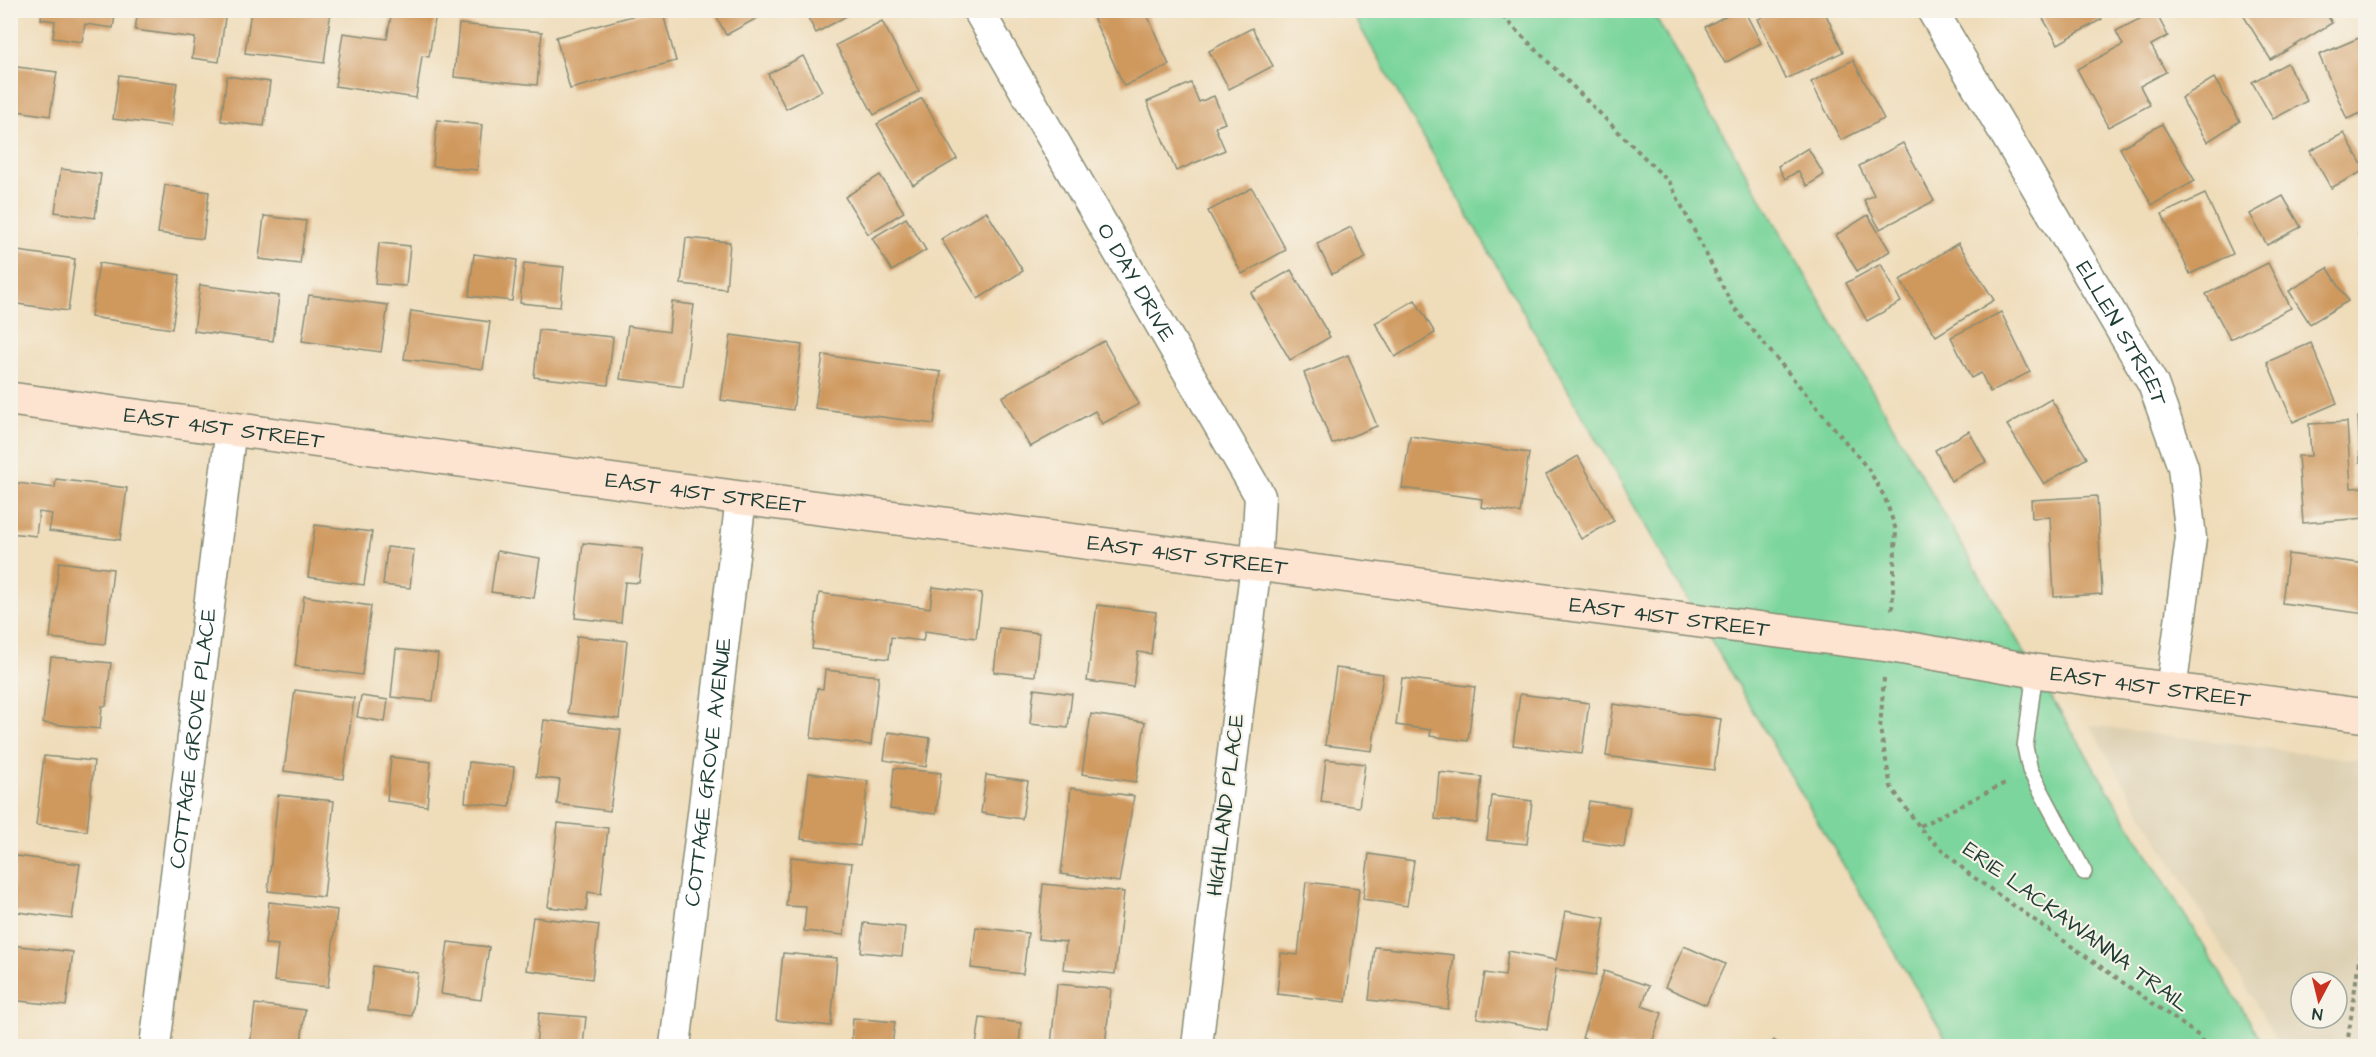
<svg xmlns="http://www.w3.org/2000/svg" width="2376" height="1057" font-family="'Architects Daughter',sans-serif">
<rect width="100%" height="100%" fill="#f7f3e8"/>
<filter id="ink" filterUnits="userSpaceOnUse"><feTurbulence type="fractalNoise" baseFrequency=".0167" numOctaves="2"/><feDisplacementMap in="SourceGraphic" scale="12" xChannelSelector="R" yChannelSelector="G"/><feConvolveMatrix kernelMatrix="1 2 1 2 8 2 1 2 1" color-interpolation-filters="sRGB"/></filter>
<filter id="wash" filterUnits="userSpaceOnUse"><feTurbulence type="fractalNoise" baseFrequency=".008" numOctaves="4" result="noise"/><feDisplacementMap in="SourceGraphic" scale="24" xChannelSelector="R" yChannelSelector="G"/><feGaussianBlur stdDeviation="1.35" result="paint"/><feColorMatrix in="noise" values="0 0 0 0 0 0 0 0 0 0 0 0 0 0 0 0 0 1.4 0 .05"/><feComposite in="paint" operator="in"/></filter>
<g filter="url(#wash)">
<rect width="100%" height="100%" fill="#efdcb9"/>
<path fill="#ddd0b2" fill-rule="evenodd" d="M2089,725L2365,761V1046H2281ZM2301,982H2337V1018H2301Z"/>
<path fill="#7bd59c" stroke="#4d8968" stroke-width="1.5" d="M1351,11H1652L2035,671L2265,1046H1950L1700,621Z"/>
<g id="blocks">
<g fill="#cf985d">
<path d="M42,10H116L113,28L85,24L82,42L53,38L55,21L41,19Z"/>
<path d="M138,10H226L219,62L192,58L195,38L135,30Z"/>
<path d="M251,10H331L324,63L245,53Z"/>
<path d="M392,10L436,13L429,57L422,56L416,98L335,86L343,33L387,39Z"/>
<path d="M654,10H662L676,61L570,89L556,37Z"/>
<path d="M713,10H758L761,16L726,35Z"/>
<path d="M804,10H857L816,33Z"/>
<path d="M1106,10H1145L1169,65L1124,86L1093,17Z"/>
<path d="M1736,10H1744L1761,43L1725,63L1705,27Z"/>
<path d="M1777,10H1824L1843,52L1786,79L1758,19Z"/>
<path d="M2038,10H2097L2102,19L2058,44Z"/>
<path d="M2240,10H2324L2332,23L2271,60Z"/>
<path d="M2155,11L2168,36L2151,45L2166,72L2140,86L2150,105L2108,127L2077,69L2123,45L2116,31Z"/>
<path d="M882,21L919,91L874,115L836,45Z"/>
<path d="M459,24L542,32L537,85L454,77Z"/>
<path d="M1252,28L1273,66L1229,89L1209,51Z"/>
<path d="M2366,35V111L2347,119L2319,55Z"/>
<path d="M803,56L822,91L786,109L768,74Z"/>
<path d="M1853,60L1884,119L1841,140L1811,82Z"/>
<path d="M2287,63L2307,101L2273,119L2252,82Z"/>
<path d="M17,67L57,72L50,116L10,110Z"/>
<path d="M119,75L177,83L171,126L113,119Z"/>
<path d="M227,76L270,82L264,126L221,121Z"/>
<path d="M2214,78L2240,121L2207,142L2181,98Z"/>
<path d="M1191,83L1199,102L1214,96L1225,123L1215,127L1225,150L1176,171L1147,102Z"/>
<path d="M922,98L957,159L913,185L877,124Z"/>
<path d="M437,120L482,125L477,170L433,166Z"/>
<path d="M2162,124L2195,181L2152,205L2120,148Z"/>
<path d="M2344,133L2365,170L2331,188L2310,151Z"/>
<path d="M1903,143L1934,201L1880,229L1864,200L1874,195L1859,166Z"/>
<path d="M1808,148L1824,175L1807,186L1798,171L1785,179L1778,166Z"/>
<path d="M61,169L101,174L95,218L55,212Z"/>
<path d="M880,175L904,212L868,234L845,197Z"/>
<path d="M165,185L209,192L203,239L158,233Z"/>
<path d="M1252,188L1286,250L1242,274L1208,211Z"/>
<path d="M2205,194L2233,254L2190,274L2162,214Z"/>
<path d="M2283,196L2301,227L2267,245L2250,214Z"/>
<path d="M986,211L1023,271L978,299L941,239Z"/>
<path d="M1868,215L1890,251L1857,271L1836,235Z"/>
<path d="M264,216L306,221L300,264L259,259Z"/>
<path d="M906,218L926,250L892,271L872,238Z"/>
<path d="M1351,227L1366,258L1332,274L1317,244Z"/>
<path d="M2366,232V248L2359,236Z"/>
<path d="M686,238L730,242L726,289L681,284Z"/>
<path d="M379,243L410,246L406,286L375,284Z"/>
<path d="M1958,243L1994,300L1936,336L1900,280Z"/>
<path d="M10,250L75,259L68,311L10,303Z"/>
<path d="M474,254L517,260L512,301L469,296Z"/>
<path d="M99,263L180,275L172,329L91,317Z"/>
<path d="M524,263L564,267L560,307L520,303Z"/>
<path d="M2268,263L2291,308L2230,339L2206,294Z"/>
<path d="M1881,264L1901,302L1867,321L1846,283Z"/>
<path d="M2328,268L2348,301L2310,324L2289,291Z"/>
<path d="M1291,270L1330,337L1290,360L1251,293Z"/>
<path d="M200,285L279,296L273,341L194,331Z"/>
<path d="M309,295L388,305L381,352L302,341Z"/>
<path d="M1415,300L1435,333L1395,357L1375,323Z"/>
<path d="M672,302L694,305L683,387L620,379L628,326L669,332Z"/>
<path d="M411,311L490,322L483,369L404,359Z"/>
<path d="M2001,312L2030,372L1990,392L1981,373L1971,378L1951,337Z"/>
<path d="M539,330L613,337L608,385L534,377Z"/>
<path d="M731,335L802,345L793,410L721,400Z"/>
<path d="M1104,341L1139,404L1102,424L1095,411L1030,447L1002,397Z"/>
<path d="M2311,343L2337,403L2293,422L2267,362Z"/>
<path d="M823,355L941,372L934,424L815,408Z"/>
<path d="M1348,355L1377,426L1332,444L1304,373Z"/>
<path d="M2051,399L2087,458L2044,484L2007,425Z"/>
<path d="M2358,417H2366V462H2360Z"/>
<path d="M2347,422L2351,488L2366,487V518L2303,523L2298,456H2311L2309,424Z"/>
<path d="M1969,431L1986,462L1951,481L1935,450Z"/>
<path d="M1410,436L1529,453L1520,513L1481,507L1482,499L1402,488Z"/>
<path d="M1578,456L1614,521L1581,539L1546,475Z"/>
<path d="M56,479L127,488L120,540L49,531L52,514L39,512L36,536L10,533V482L55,488Z"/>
<path d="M2097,496L2102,594L2054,597L2050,517L2032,518L2031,500Z"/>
<path d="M315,525L372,532L364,585L308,577Z"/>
<path d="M583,543L643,549L639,583L625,582L621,623L575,618Z"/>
<path d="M387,547L414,550L410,588L383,585Z"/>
<path d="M497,551L540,558L534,598L491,592Z"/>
<path d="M2288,554L2366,564V614L2282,603Z"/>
<path d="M59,562L113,569L105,644L50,638Z"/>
<path d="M933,587L982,593L976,638L925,631L923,641L891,637L889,659L812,649L819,593L930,608Z"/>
<path d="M304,596L371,606L362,675L295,666Z"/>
<path d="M1097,605L1156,612L1151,654L1138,652L1133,687L1087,681Z"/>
<path d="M999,628L1039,633L1035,676L994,672Z"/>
<path d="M577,636L627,641L619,719L568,713Z"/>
<path d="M396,649L438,654L433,701L391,697Z"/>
<path d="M51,657L111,663L106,706H102L100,729L43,723Z"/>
<path d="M1336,668L1383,674L1372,751L1325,745Z"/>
<path d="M825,670L879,676L871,745L811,738L817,688L823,689Z"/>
<path d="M1402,678L1475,687L1468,741L1430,736L1431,730L1396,725Z"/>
<path d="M1034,689L1072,694L1068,728L1030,724Z"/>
<path d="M295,690L354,698L343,779L284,771Z"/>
<path d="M1520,694L1589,703L1582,754L1513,745Z"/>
<path d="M361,696L388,700L385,722L357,717Z"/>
<path d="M1613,704L1721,719L1714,770L1606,756Z"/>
<path d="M1091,714L1145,722L1136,782L1082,774Z"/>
<path d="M544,720L621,730L610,811L557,804L560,780L536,777Z"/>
<path d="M888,732L930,738L926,767L884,760Z"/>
<path d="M44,756L94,761L87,831L36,825Z"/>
<path d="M391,757L431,762L427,806L387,801Z"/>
<path d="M1326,759L1365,764L1359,807L1321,802Z"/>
<path d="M469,762L514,767L510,807L465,802Z"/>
<path d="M894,768L941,773L936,814L890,809Z"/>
<path d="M1439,772L1482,777L1477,823L1435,819Z"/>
<path d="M809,773L868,781L860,846L801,839Z"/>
<path d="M986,775L1028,781L1022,819L981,813Z"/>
<path d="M1071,788L1134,796L1119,882L1061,874Z"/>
<path d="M278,795L334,801L324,897L268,891Z"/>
<path d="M1492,796L1532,801L1527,844L1487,840Z"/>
<path d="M1589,801L1630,807L1624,847L1583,841Z"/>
<path d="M558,823L608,828L601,894L588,892L586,911L548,907Z"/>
<path d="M1369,854L1414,861L1407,906L1363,899Z"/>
<path d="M16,856L80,864L72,919L10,911Z"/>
<path d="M791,857L852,863L844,935L804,931L806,907L786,906Z"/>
<path d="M1306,882L1359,888L1346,1002L1277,994L1281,953L1298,955Z"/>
<path d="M1043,884L1124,892L1115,974L1063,969L1066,942L1038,939Z"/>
<path d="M269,902L337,910L328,987L274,981L278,945L265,944Z"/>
<path d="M1565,911L1605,918L1596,975L1556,969L1547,1030L1477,1018L1485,973L1505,976L1508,951L1556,960Z"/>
<path d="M533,917L599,925L592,979L526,970Z"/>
<path d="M864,923L905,927L902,956L861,952Z"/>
<path d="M976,927L1028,933L1023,974L971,968Z"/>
<path d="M448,942L489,947L481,1000L441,994Z"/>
<path d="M10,945L73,952L66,1006L10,1000Z"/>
<path d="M1684,946L1725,964L1706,1005L1665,987Z"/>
<path d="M1375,947L1454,955L1448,1009L1369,1000Z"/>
<path d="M783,953L837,958L831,1026L776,1020Z"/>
<path d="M373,966L418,973L412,1016L368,1010Z"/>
<path d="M1604,971L1649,986L1642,1006L1662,1013L1651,1046H1608L1582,1038Z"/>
<path d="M1057,984L1111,989L1105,1046H1051Z"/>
<path d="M255,1004L305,1010L301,1044L307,1046H250Z"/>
<path d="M539,1013L586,1017L583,1046H536Z"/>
<path d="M853,1018L895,1022L892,1046H851Z"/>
<path d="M980,1018L1021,1023L1019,1046H976Z"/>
<path d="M1774,1040L1783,1046H1769Z"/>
</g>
</g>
</g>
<g filter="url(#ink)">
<use href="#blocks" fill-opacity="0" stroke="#878c76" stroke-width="1.5"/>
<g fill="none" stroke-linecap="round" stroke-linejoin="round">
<g stroke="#878c76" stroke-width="18">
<path id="lane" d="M2035,671L2025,747L2030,770L2084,872"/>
</g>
<g stroke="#878c76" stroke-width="33">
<g id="street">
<path id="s1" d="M978,10L1260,496L1256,564L1197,1046"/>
<path id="s2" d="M1932,10L2153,384L2183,467L2191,538L2171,691"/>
<path id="s3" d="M155,1046L231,428"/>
<path id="s4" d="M675,1046L741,498"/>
</g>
</g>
<g stroke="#878c76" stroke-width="36">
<g id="secondary">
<path id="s5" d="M10,399L741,498L1888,645L2035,671L2366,716"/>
</g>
</g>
<g stroke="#878c76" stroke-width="4" stroke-dasharray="4.5 4.5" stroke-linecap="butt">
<path d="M1496,10L1670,183L1732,305L1869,470L1885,498L1896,530L1892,611"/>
<path d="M1884,678L1880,729L1891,787L1924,833L1969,874L2199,1036L2206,1046"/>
<path d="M1920,826L2007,782"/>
<path d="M2347,1046L2366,909"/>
</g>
<use href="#lane" stroke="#fff" stroke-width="15"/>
<use href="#street" stroke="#fff" stroke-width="30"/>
<use href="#secondary" stroke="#fde4d0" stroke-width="33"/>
</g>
</g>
<g text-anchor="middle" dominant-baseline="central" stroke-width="4.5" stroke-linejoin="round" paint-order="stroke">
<g font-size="22" fill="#1f3d34" stroke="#f7f3e8">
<text stroke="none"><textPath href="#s1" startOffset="315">O DAY DRIVE</textPath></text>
<text stroke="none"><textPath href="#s2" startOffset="375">ELLEN STREET</textPath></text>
<text stroke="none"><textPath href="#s5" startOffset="216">EAST 41ST STREET</textPath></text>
<text stroke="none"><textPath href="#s5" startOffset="702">EAST 41ST STREET</textPath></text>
<text stroke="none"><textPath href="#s5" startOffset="1188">EAST 41ST STREET</textPath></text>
<text stroke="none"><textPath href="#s5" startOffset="1674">EAST 41ST STREET</textPath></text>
<text stroke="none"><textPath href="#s5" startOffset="2160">EAST 41ST STREET</textPath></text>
<text stroke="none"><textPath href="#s3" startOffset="310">COTTAGE GROVE PLACE</textPath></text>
<text stroke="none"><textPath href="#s4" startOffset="276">COTTAGE GROVE AVENUE</textPath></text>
<text transform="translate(1226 805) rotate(-83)">HIGHLAND PLACE</text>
<text transform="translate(2076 927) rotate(36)">ERIE LACKAWANNA TRAIL</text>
</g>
</g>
<rect width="2376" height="1057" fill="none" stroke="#f7f3e8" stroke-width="36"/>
<g transform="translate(2319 1000) rotate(187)"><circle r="28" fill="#f7f3e8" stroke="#a1aaa0" stroke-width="1.5"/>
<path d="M0-4.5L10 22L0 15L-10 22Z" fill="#c8321e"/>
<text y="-9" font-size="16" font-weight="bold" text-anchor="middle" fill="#1f3d34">N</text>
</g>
</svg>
